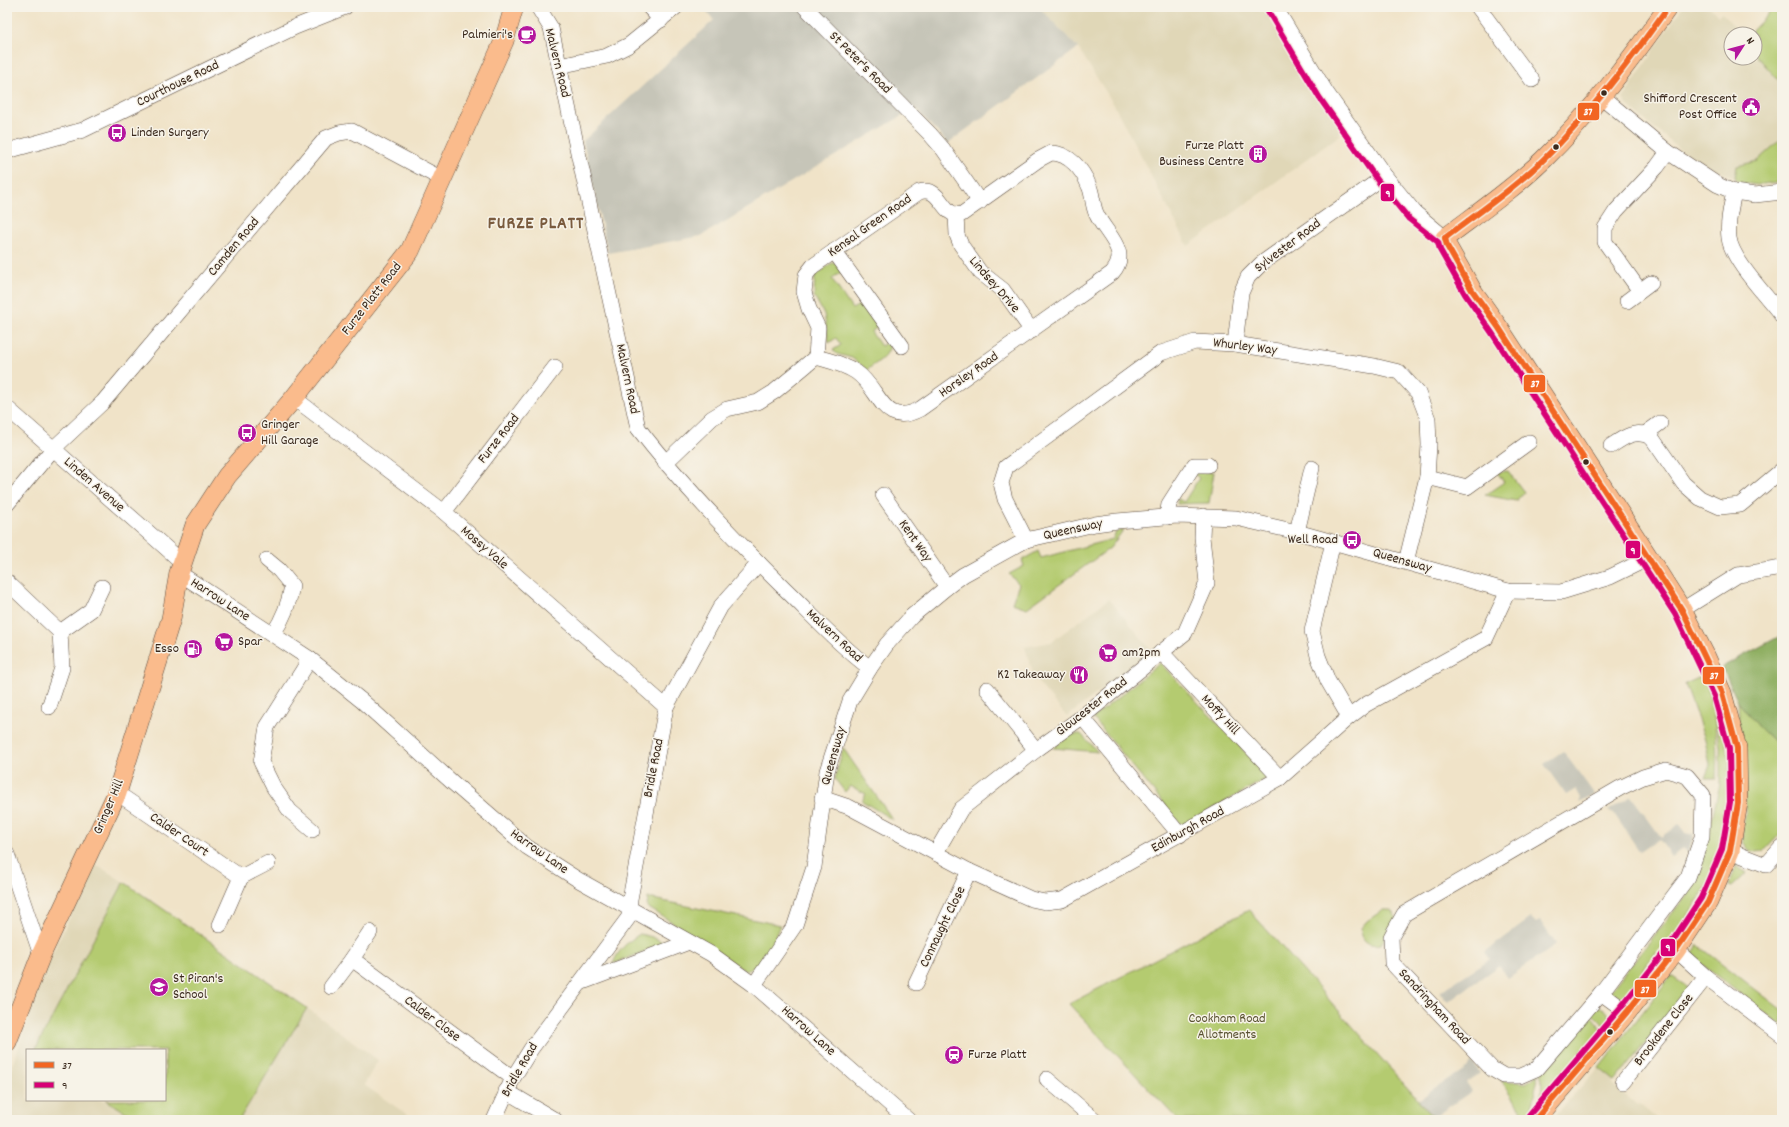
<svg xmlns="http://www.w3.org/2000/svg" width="1789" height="1127" font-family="Dekko,sans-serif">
<rect width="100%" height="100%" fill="#f7f3e8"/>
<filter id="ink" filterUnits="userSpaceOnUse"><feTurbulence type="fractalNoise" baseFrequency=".025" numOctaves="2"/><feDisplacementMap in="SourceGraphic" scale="8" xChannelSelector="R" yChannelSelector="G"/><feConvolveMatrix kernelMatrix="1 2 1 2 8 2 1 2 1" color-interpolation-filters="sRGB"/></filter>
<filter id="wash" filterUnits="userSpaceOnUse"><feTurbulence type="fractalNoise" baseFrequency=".012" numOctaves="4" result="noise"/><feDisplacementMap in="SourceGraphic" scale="16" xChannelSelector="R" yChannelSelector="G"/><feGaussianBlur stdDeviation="0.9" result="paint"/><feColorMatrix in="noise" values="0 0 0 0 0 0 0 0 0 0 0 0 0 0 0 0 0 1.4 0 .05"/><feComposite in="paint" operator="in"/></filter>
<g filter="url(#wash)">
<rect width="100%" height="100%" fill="#f0e3c8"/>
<g fill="#e0d7b7" fill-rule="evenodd">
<path d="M1039,7H1262L1338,123L1340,135L1188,246L1113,103L1078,48Z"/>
<path d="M1682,7H1710L1718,16L1722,13L1741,34H1731V58H1755V54L1782,84V138L1757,161L1737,166L1735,177L1702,164L1678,148L1627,105L1623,98Z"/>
<path d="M1109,599L1151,650L1067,717L1035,679L1025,647L1051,642Z"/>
<path d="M95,864L124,882L307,1008L378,1060L364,1085L415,1120H7V1082L46,967ZM27,1050H165V1100H27Z"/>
<path d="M1599,1068L1615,1081L1613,1084L1623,1093L1637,1105L1639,1104L1658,1120H1550Z"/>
</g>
<g fill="#c6c5b8">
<path d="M703,7H1039L1078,48L948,143L915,108L701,236L608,253L583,141L714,20Z"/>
<path d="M1563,751L1595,795L1579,803L1581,798L1576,789L1566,795L1544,764Z"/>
<path d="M1631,796L1661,837L1679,824L1685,833L1694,835L1688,852L1683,848L1672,857L1659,839L1640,852L1615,815L1608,811Z"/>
<path d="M1531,918L1536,923L1540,921L1556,944L1508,978L1499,965L1448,1002L1439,992L1490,959L1485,952Z"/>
<path d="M1472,1062L1480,1073L1466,1082L1472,1091L1434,1117L1418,1100L1468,1067Z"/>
</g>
<g fill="#b4cb6f" stroke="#787a46">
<path d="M1775,7H1782V84L1755,54V34H1749Z"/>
<path d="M1782,138V181L1757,185L1738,182L1735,177L1737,166L1757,161Z"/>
<path d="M832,263H836L841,272L832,279L852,309L863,303L879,326L871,332L881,346L889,341C893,354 876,363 867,370L852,358L837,354L833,350L841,345L836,338L829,343L824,314L814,296L815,276Z"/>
<path d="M1508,471L1524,492L1516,501L1485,495L1504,482L1497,472Z"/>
<path d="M1214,472L1209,503L1177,504L1178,499L1184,502L1199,478L1193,473Z"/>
<path d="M1124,529L1110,548L1027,608L1012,603L1019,584L1009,574L1024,566L1022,560L1038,551L1041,558L1113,539L1116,532Z"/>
<path d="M1160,663L1269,777L1182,826L1093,718Z"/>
<path d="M1703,676C1716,702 1718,749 1716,778H1705L1710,765L1705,739L1685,684Z"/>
<path d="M1711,688L1725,729L1729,758L1730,799L1724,842L1714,875L1680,929L1657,951L1624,997C1618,997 1614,996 1611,990L1686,896L1699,874L1720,784V747Z"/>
<path d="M1738,702L1761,729L1782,749V832L1764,851L1755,852L1749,850L1743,842L1742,832L1746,810Z"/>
<path d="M1071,734H1081L1098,752L1053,748Z"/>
<path d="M843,748L893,820L862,801L866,794L850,786L845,792L835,779Z"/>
<path d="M1736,866L1747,873L1732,887L1729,886Z"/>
<path d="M124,882L307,1008L239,1120H139L106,1100H165V1050H35Z"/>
<path d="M648,898L780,925C771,945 768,965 745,971L685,930L647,907Z"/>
<path d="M1249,910L1436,1120H1178L1069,1004Z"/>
<path d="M1383,910H1390L1394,913L1396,919L1381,944C1368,947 1361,940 1361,928L1367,921Z"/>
<path d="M640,934L652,937L665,943L613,964C617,951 628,941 640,934Z"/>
<path d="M1698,945L1782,1010V1026L1691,956Z"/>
<path d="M1671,976L1689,988L1615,1081L1599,1068Z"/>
<path d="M1597,1006C1605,1008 1608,1011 1610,1019L1605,1026L1591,1012Z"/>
<path d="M1590,1014L1602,1029L1541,1102L1542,1072L1557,1057Z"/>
<path d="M1539,1074L1529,1115L1527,1118L1501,1080L1526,1083Z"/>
</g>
<path fill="#8faf62" stroke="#656c40" d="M1782,635V749L1761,729L1738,702L1722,667Z"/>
</g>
<g filter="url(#ink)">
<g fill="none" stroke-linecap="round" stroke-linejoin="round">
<g stroke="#564638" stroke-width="16">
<g id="minor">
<path d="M538,7L551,28L638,428C682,485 733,538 785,589C813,616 839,645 870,668"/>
<path d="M649,7L661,20"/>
<path d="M805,7L930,134L943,149L980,202"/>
<path d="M1275,7L1326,92L1385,176L1415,213L1445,238"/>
<path d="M1478,7L1532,80"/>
<path d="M559,66L607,56L629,45L676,7"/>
<path d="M1602,97L1668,152L1718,185L1734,192L1755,195L1782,192"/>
<path d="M7,151L83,130L295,27L345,7"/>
<path d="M1051,153C1069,153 1083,170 1089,186C1093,194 1092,204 1096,213C1104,233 1132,251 1112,273L920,409C882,429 881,389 856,372C844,364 830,361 816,357L818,328L809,309L804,292L806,275L813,266L919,192C943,185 941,219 962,214L1038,160Z"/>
<path d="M1734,192C1731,207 1727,222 1729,238C1732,261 1768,297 1782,316"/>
<path d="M956,215L957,235L961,245L980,272L1003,290L1032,331"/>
<path d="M834,251L902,346"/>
<path d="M1640,291L1605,242V228L1616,211L1657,167L1668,152"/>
<path d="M1627,301L1651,283"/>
<path d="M1235,344L1241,293L1248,277L1262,263L1385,176"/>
<path d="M294,398L444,512L666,707"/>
<path d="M7,408L182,562"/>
<path d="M1645,434L1660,423"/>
<path d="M1611,446C1624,437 1637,428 1652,438L1683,483L1700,498L1720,507L1740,505L1782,470"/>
<path d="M665,463L712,418L727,409L758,402L774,392L816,357"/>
<path d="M1427,477L1467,487L1529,442"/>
<path d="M883,495L947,587"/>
<path d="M7,504L53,449L103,402L326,138L339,133L352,131L442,179"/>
<path d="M444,512L555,367"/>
<path d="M1167,517L1169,504L1194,465H1208"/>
<path d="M1297,532L1312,468"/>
<path d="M1026,540L1005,499L1001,483L1006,467L1161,353L1195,342L1235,344L1374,366L1399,372L1418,393L1428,419L1429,445L1427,477L1406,562"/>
<path d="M1333,542L1312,631L1318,656L1328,681L1349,717"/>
<path d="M267,560L279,570L292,586C289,604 283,619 273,634"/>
<path d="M179,573L310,659L362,701L452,782L527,847L577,879L711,954L754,985L908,1120"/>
<path d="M7,582L60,632L62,668L49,707"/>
<path d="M1682,610L1738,575L1782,568"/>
<path d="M60,632L91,610L102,587"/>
<path d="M1161,652L1280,778"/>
<path d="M310,659L267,727L261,762L274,788L290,811L312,830"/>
<path d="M987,689L1036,750"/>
<path d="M1082,717L1180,835"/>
<path d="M1666,770L1687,776L1703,795L1702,837L1688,877L1601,993L1536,1069L1520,1076H1504L1492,1069L1392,963L1391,937L1404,914L1620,788L1643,777Z"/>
<path d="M117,793L241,877L220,925"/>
<path d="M822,798L849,807L969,871L1031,899L1045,902L1062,900L1280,778L1349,717L1365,705L1486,638L1508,591"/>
<path d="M1730,851L1766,865L1782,847"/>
<path d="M936,852L961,809L1036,750L1082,717L1185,633L1207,583L1202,537L1203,516"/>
<path d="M7,854L41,955"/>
<path d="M241,877L268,863"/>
<path d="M370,932L352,959L513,1078"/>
<path d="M1676,950L1706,977L1782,1035"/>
<path d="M580,983L689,942"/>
<path d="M916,983L969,871"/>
<path d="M754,985L795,925L814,867L827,771L850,701L870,668L887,644L912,616L947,587L963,575L1026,540L1095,524L1117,521L1177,516L1236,518L1297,532L1508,591L1561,592L1610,577L1649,558"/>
<path d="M331,987L352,959"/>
<path d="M1601,993L1627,1012"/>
<path d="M1047,1079L1095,1120"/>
<path d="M1623,1082L1706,977"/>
<path d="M506,1091L555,1120"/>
<path d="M494,1120L513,1078L531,1049L629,917L630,899L666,707L721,606L759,563"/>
</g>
</g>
<g stroke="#564638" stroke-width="20">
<g id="major">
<path d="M7,1042L41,955L117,793L171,619L179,573L195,525L227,476L294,398L410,251L504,41L514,7"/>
<path d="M1535,1120L1627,1012L1676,950L1708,902L1730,851L1738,803L1737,748L1722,693L1706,657L1682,610L1649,558L1499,328L1472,290L1447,246L1445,238C1478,213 1513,189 1543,160C1590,114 1630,61 1668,7"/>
</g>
</g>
<use href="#minor" stroke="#fff" stroke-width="15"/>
<use href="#major" stroke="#fabb8c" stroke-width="19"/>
<g stroke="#f7f3e8" stroke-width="9">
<g id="bus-1">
<path d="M1445,238L1447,246L1472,290L1499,328L1682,610L1722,693L1737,748L1738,803L1730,851L1708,902L1676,950L1627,1012L1535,1120"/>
<path d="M1445,238C1478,213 1513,189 1543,160C1590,114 1630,61 1668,7"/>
</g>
</g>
<g stroke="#f7f3e8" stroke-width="9">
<path id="bus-2" d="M1268,11L1319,97L1378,181L1409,219L1438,242L1440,250L1465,294L1492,333L1675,614L1714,696L1729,749L1730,802L1722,849L1701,898L1670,945L1621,1007L1529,1115"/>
</g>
<use href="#bus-1" stroke="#f26522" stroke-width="6"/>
<use href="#bus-2" stroke="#d70075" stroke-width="6"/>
</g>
</g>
<defs>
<g id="cafe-disc" transform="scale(1)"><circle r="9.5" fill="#b5179e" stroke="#f7f3e8"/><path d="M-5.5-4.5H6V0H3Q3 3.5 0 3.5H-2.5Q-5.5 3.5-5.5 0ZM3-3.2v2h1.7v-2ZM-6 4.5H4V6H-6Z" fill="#fff"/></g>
<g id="civic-disc" transform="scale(1)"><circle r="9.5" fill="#b5179e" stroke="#f7f3e8"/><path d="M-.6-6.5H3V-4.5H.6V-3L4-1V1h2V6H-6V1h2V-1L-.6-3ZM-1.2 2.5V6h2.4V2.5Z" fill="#fff"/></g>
<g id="bus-disc" transform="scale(1)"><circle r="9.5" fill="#b5179e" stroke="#f7f3e8"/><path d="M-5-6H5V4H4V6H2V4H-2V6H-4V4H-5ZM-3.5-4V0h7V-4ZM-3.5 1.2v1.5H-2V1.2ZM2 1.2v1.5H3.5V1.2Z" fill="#fff"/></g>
<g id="building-disc" transform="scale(1)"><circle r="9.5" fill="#b5179e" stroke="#f7f3e8"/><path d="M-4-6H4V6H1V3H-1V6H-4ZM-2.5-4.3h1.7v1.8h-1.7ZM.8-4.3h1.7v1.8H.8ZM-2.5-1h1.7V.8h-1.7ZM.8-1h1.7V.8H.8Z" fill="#fff"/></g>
<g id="supermarket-disc" transform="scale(1)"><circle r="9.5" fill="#b5179e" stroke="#f7f3e8"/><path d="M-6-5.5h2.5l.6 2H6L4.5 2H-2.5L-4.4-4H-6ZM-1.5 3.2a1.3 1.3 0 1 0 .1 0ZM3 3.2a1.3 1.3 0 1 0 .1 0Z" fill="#fff"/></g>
<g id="fuel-disc" transform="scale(1)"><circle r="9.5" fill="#b5179e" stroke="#f7f3e8"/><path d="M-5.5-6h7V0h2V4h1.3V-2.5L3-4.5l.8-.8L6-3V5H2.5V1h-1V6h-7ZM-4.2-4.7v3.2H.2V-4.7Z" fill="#fff"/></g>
<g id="restaurant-disc" transform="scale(1)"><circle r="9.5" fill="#b5179e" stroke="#f7f3e8"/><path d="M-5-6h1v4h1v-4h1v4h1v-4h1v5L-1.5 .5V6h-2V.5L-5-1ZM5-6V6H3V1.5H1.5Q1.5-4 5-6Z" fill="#fff"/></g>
<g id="school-disc" transform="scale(1)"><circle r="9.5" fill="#b5179e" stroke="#f7f3e8"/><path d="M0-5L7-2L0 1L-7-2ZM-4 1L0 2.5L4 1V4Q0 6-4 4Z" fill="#fff"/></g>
<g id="station-disc" transform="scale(1)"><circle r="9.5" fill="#b5179e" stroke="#f7f3e8"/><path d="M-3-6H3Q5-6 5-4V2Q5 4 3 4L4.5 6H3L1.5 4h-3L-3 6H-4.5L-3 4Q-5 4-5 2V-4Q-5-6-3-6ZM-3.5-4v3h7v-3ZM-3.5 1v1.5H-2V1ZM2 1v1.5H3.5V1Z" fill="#fff"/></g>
</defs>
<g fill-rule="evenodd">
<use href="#cafe-disc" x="527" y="35"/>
<use href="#civic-disc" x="1751" y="107"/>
<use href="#bus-disc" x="117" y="133"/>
<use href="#building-disc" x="1258" y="154"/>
<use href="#bus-disc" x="247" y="433"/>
<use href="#bus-disc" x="1352" y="540"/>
<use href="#supermarket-disc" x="224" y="642"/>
<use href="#fuel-disc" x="193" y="649"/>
<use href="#supermarket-disc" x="1108" y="653"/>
<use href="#restaurant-disc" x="1079" y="675"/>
<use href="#school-disc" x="159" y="987"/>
<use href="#station-disc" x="954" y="1055"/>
</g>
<g fill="#3b2a1e" stroke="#f7f3e8" stroke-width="1.5">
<circle cx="1604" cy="93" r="3.5"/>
<circle cx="1556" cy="147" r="3.5"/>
<circle cx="1586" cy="462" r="3.5"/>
<circle cx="1610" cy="1032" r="3.5"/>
</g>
<g text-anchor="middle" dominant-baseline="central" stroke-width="3" stroke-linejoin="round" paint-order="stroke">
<g font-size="14" fill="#3b2a1e" stroke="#f7f3e8" text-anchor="end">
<text x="513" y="35">Palmieri's</text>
<text x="1737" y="99">Shifford Crescent<tspan x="1737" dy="16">Post Office</tspan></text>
<text x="131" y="133" text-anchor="start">Linden Surgery</text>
<text x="1244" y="146">Furze Platt<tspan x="1244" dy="16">Business Centre</tspan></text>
<text x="261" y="425" text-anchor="start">Gringer<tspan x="261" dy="16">Hill Garage</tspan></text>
<text x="1338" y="540">Well Road</text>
<text x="238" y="642" text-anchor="start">Spar</text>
<text x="179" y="649">Esso</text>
<text x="1122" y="653" text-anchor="start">am2pm</text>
<text x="1065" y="675">K2 Takeaway</text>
<text x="173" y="979" text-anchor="start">St Piran's<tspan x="173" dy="16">School</tspan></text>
<text x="968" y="1055" text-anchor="start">Furze Platt</text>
</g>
<g font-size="14" fill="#3b2a1e" stroke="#f7f3e8">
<text transform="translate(557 63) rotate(76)">Malvern Road</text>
<text transform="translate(860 63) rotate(45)">St Peter's Road</text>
<text transform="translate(178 84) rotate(-26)">Courthouse Road</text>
<text transform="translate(870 226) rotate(-35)">Kensal Green Road</text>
<text transform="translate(1288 246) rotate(-37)">Sylvester Road</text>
<text transform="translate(234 247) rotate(-50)">Camden Road</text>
<text transform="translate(994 285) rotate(49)">Lindsey Drive</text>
<text transform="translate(372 299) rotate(-52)">Furze Platt Road</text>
<text transform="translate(1245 347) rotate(7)">Whurley Way</text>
<text transform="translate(969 375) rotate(-35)">Horsley Road</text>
<text transform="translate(627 379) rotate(78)">Malvern Road</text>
<text transform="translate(499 439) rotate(-52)">Furze Road</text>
<text transform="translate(94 485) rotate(41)">Linden Avenue</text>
<text transform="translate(1073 530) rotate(-12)">Queensway</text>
<text transform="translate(915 541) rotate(55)">Kent Way</text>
<text transform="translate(484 548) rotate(41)">Mossy Vale</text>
<text transform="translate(1402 561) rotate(16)">Queensway</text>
<text transform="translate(220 600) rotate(33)">Harrow Lane</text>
<text transform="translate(834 636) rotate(43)">Malvern Road</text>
<text transform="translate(1092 707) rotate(-38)">Gloucester Road</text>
<text transform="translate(1220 715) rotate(47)">Moffy Hill</text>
<text transform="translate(834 756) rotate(-74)">Queensway</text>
<text transform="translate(654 768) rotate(-79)">Bridle Road</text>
<text transform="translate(109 807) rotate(-67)">Gringer Hill</text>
<text transform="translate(1188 830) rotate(-29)">Edinburgh Road</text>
<text transform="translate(179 835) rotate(34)">Calder Court</text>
<text transform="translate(539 852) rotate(35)">Harrow Lane</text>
<text transform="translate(943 927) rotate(-64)">Connaught Close</text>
<text transform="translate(1434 1007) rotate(47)">Sandringham Road</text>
<text transform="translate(432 1019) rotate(37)">Calder Close</text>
<text transform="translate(1664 1030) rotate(-52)">Brookdene Close</text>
<text transform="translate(808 1031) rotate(42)">Harrow Lane</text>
<text transform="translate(520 1070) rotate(-60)">Bridle Road</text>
</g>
<g font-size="14" fill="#595232" stroke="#f7f3e8">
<text x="1227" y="1019">Cookham Road<tspan x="1227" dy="16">Allotments</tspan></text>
</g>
<g font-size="18" font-weight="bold" letter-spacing="1" fill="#7a5b3e" stroke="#f7f3e8">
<text x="536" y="224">FURZE PLATT</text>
</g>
</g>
<g stroke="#f7f3e8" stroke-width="1.5">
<rect x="1577" y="102" width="23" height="19" rx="4" fill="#f26522"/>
<rect x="1380" y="183" width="15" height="19" rx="4" fill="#d70075"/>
<rect x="1523" y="374" width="23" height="19" rx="4" fill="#f26522"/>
<rect x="1625" y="540" width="16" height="19" rx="4" fill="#d70075"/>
<rect x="1702" y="666" width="23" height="19" rx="4" fill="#f26522"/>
<rect x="1660" y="938" width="16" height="19" rx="4" fill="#d70075"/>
<rect x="1634" y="979" width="23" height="19" rx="4" fill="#f26522"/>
</g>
<g font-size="11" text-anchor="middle" font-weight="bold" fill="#fff">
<text x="1588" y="115">37</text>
<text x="1388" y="197">9</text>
<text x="1535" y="387">37</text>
<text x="1633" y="554">9</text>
<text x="1714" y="679">37</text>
<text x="1668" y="951">9</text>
<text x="1645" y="993">37</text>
</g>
<rect width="1789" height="1127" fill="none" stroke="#f7f3e8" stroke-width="24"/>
<rect x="26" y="1049" width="140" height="52" fill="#f7f3e8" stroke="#aca397"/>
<rect x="34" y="1062" width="20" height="6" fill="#f26522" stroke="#aca397"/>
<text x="62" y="1069" font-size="12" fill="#3b2a1e">37</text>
<rect x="34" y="1082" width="20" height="6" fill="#d70075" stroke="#aca397"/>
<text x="62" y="1089" font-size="12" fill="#3b2a1e">9</text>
<g transform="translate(1743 46) rotate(54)"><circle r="19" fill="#f7f3e8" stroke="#aca397"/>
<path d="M0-3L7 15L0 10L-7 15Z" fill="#b5179e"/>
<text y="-6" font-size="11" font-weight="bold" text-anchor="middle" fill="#3b2a1e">N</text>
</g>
</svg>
